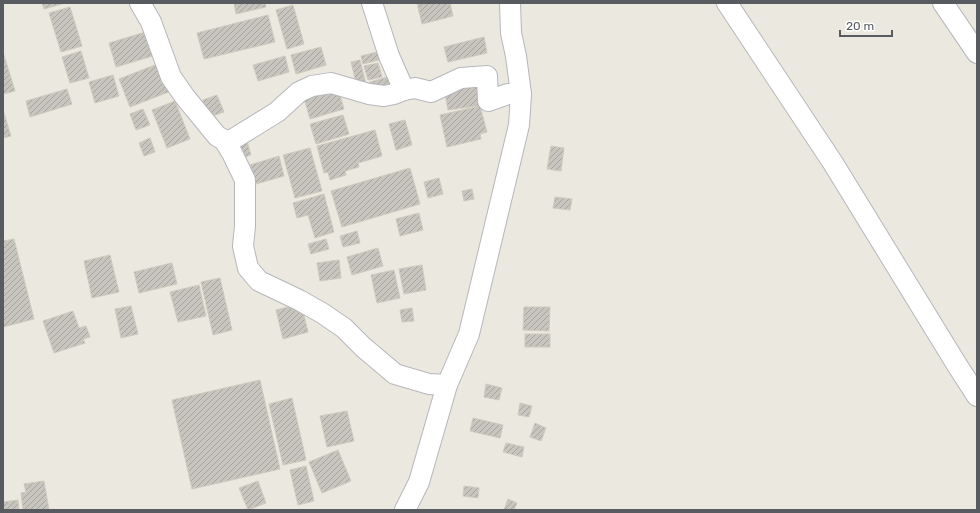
<svg xmlns="http://www.w3.org/2000/svg" width="980" height="513" font-family="Rubik,sans-serif">
<defs>
<pattern id="building-hatch" width="6" height="6" patternUnits="userSpaceOnUse"><rect width="6" height="6" fill="#c8c5be"/><path d="M-1 1l2-2M0 6l6-6M5 7l2-2" fill="none" stroke="#a5a39e"/></pattern>
</defs>
<rect width="100%" height="100%" fill="#ebe8df"/>
<g fill="url(#building-hatch)" stroke="#cfcabe">
<path d="M42,3H65L44,9Z"/>
<path d="M234,3H265L266,7L236,14Z"/>
<path d="M417,3H450L453,16L422,24Z"/>
<path d="M293,5L304,44L287,49L276,10Z"/>
<path d="M70,7L82,46L61,52L49,13Z"/>
<path d="M268,15L275,42L204,59L197,33Z"/>
<path d="M149,31L156,55L116,67L109,43Z"/>
<path d="M484,37L487,53L448,62L444,47Z"/>
<path d="M321,47L326,65L296,74L291,55Z"/>
<path d="M81,51L89,78L70,83L62,57Z"/>
<path d="M3,52L15,91L3,94Z"/>
<path d="M377,52L379,60L363,64L361,56Z"/>
<path d="M285,56L289,72L258,81L253,65Z"/>
<path d="M360,60L366,84L357,87L351,62Z"/>
<path d="M160,63L171,91L130,107L119,79Z"/>
<path d="M378,63L382,77L368,80L364,66Z"/>
<path d="M113,75L119,96L95,103L89,82Z"/>
<path d="M391,76L394,89L373,94L370,82Z"/>
<path d="M480,82L484,105L448,110L444,88Z"/>
<path d="M67,89L72,104L30,117L26,101Z"/>
<path d="M338,89L344,109L310,119L304,98Z"/>
<path d="M217,95L224,112L209,117L203,100Z"/>
<path d="M175,101L190,139L167,148L152,110Z"/>
<path d="M480,106L487,132L480,134L481,139L447,147L440,115Z"/>
<path d="M143,109L150,125L136,130L130,114Z"/>
<path d="M3,110L11,136L3,138Z"/>
<path d="M343,115L349,134L316,144L310,124Z"/>
<path d="M405,120L412,145L396,150L389,124Z"/>
<path d="M375,130L382,156L358,163L359,167L345,171L346,175L330,180L328,172L324,173L317,146Z"/>
<path d="M150,138L155,152L144,156L139,143Z"/>
<path d="M247,141L251,155L227,162L223,148Z"/>
<path d="M551,146L564,148L561,171L547,169Z"/>
<path d="M310,148L322,191L295,198L283,155Z"/>
<path d="M279,156L284,176L256,184L250,165Z"/>
<path d="M410,168L420,204L342,227L331,191Z"/>
<path d="M439,178L443,194L428,198L424,182Z"/>
<path d="M472,189L474,199L464,201L462,191Z"/>
<path d="M324,194L334,232L315,238L308,215L297,218L293,203Z"/>
<path d="M555,197L572,199L570,210L553,208Z"/>
<path d="M419,213L423,230L400,236L396,219Z"/>
<path d="M357,231L360,243L343,247L340,236Z"/>
<path d="M14,239L34,319L3,327V241Z"/>
<path d="M326,239L329,249L311,254L308,244Z"/>
<path d="M378,248L383,266L352,275L347,257Z"/>
<path d="M110,255L119,292L92,298L84,261Z"/>
<path d="M339,260L341,278L320,281L317,263Z"/>
<path d="M172,263L177,284L139,293L134,272Z"/>
<path d="M422,265L426,290L404,294L399,269Z"/>
<path d="M394,270L400,298L377,303L371,275Z"/>
<path d="M220,278L232,330L213,335L201,282Z"/>
<path d="M199,285L206,316L178,322L170,292Z"/>
<path d="M301,304L308,332L283,339L276,310Z"/>
<path d="M131,306L138,334L121,338L115,309Z"/>
<path d="M524,307H550L549,331L523,330Z"/>
<path d="M412,308L414,321L402,322L400,310Z"/>
<path d="M73,311L79,328L86,326L90,337L83,339L85,343L54,353L43,321Z"/>
<rect x="525" y="334" width="25" height="13"/>
<path d="M260,380L280,469L192,489L172,400Z"/>
<path d="M486,384L502,388L499,400L484,397Z"/>
<path d="M292,398L306,460L283,465L269,404Z"/>
<path d="M520,403L532,406L529,417L518,415Z"/>
<path d="M347,411L354,441L327,447L320,416Z"/>
<path d="M473,418L503,425L500,438L470,431Z"/>
<path d="M535,423L546,428L541,441L530,437Z"/>
<path d="M506,443L524,447L522,457L503,452Z"/>
<path d="M338,450L351,481L322,493L309,462Z"/>
<path d="M306,466L314,501L298,505L290,470Z"/>
<path d="M44,481L49,510H23L21,493L26,492L24,484Z"/>
<path d="M258,481L266,503L248,510L239,488Z"/>
<path d="M464,486L479,488L478,498L463,496Z"/>
<path d="M508,499L517,503L514,510H504Z"/>
<path d="M18,500L19,510H3V502Z"/>
</g>
<g fill="none" stroke-linecap="round" stroke-linejoin="round">
<g stroke="#b5b7bc" stroke-width="22">
<g id="minor">
<path d="M140,3L151,22L171,77L185,97L217,136L224,140L230,141L277,112L299,92L312,86L331,83L369,94L384,96L394,94L404,90L415,88L431,92L461,78L487,76L488,101L508,94H521"/>
<path d="M372,3L389,56L404,90"/>
<path d="M727,3L833,163L957,365L977,396"/>
<path d="M943,3L977,53"/>
<path d="M224,140L232,153L245,180V226L243,246L248,268L259,281L299,300L322,313L344,328L363,347L395,374L429,384L447,385"/>
<path d="M405,510L419,482L447,385L469,334L519,125L521,94L516,56L511,33L510,3"/>
</g>
</g>
<use href="#minor" stroke="#fff" stroke-width="20"/>
</g>
<rect width="980" height="513" fill="none" stroke="#585c60" stroke-width="8"/>
<path d="M840 30v6h52v-6" fill="none" stroke="#585c60" stroke-width="2"/>
<text x="846" y="30" font-size="12" fill="#585c60" stroke="#ffffff" stroke-width="3" paint-order="stroke">20 m</text>
</svg>
